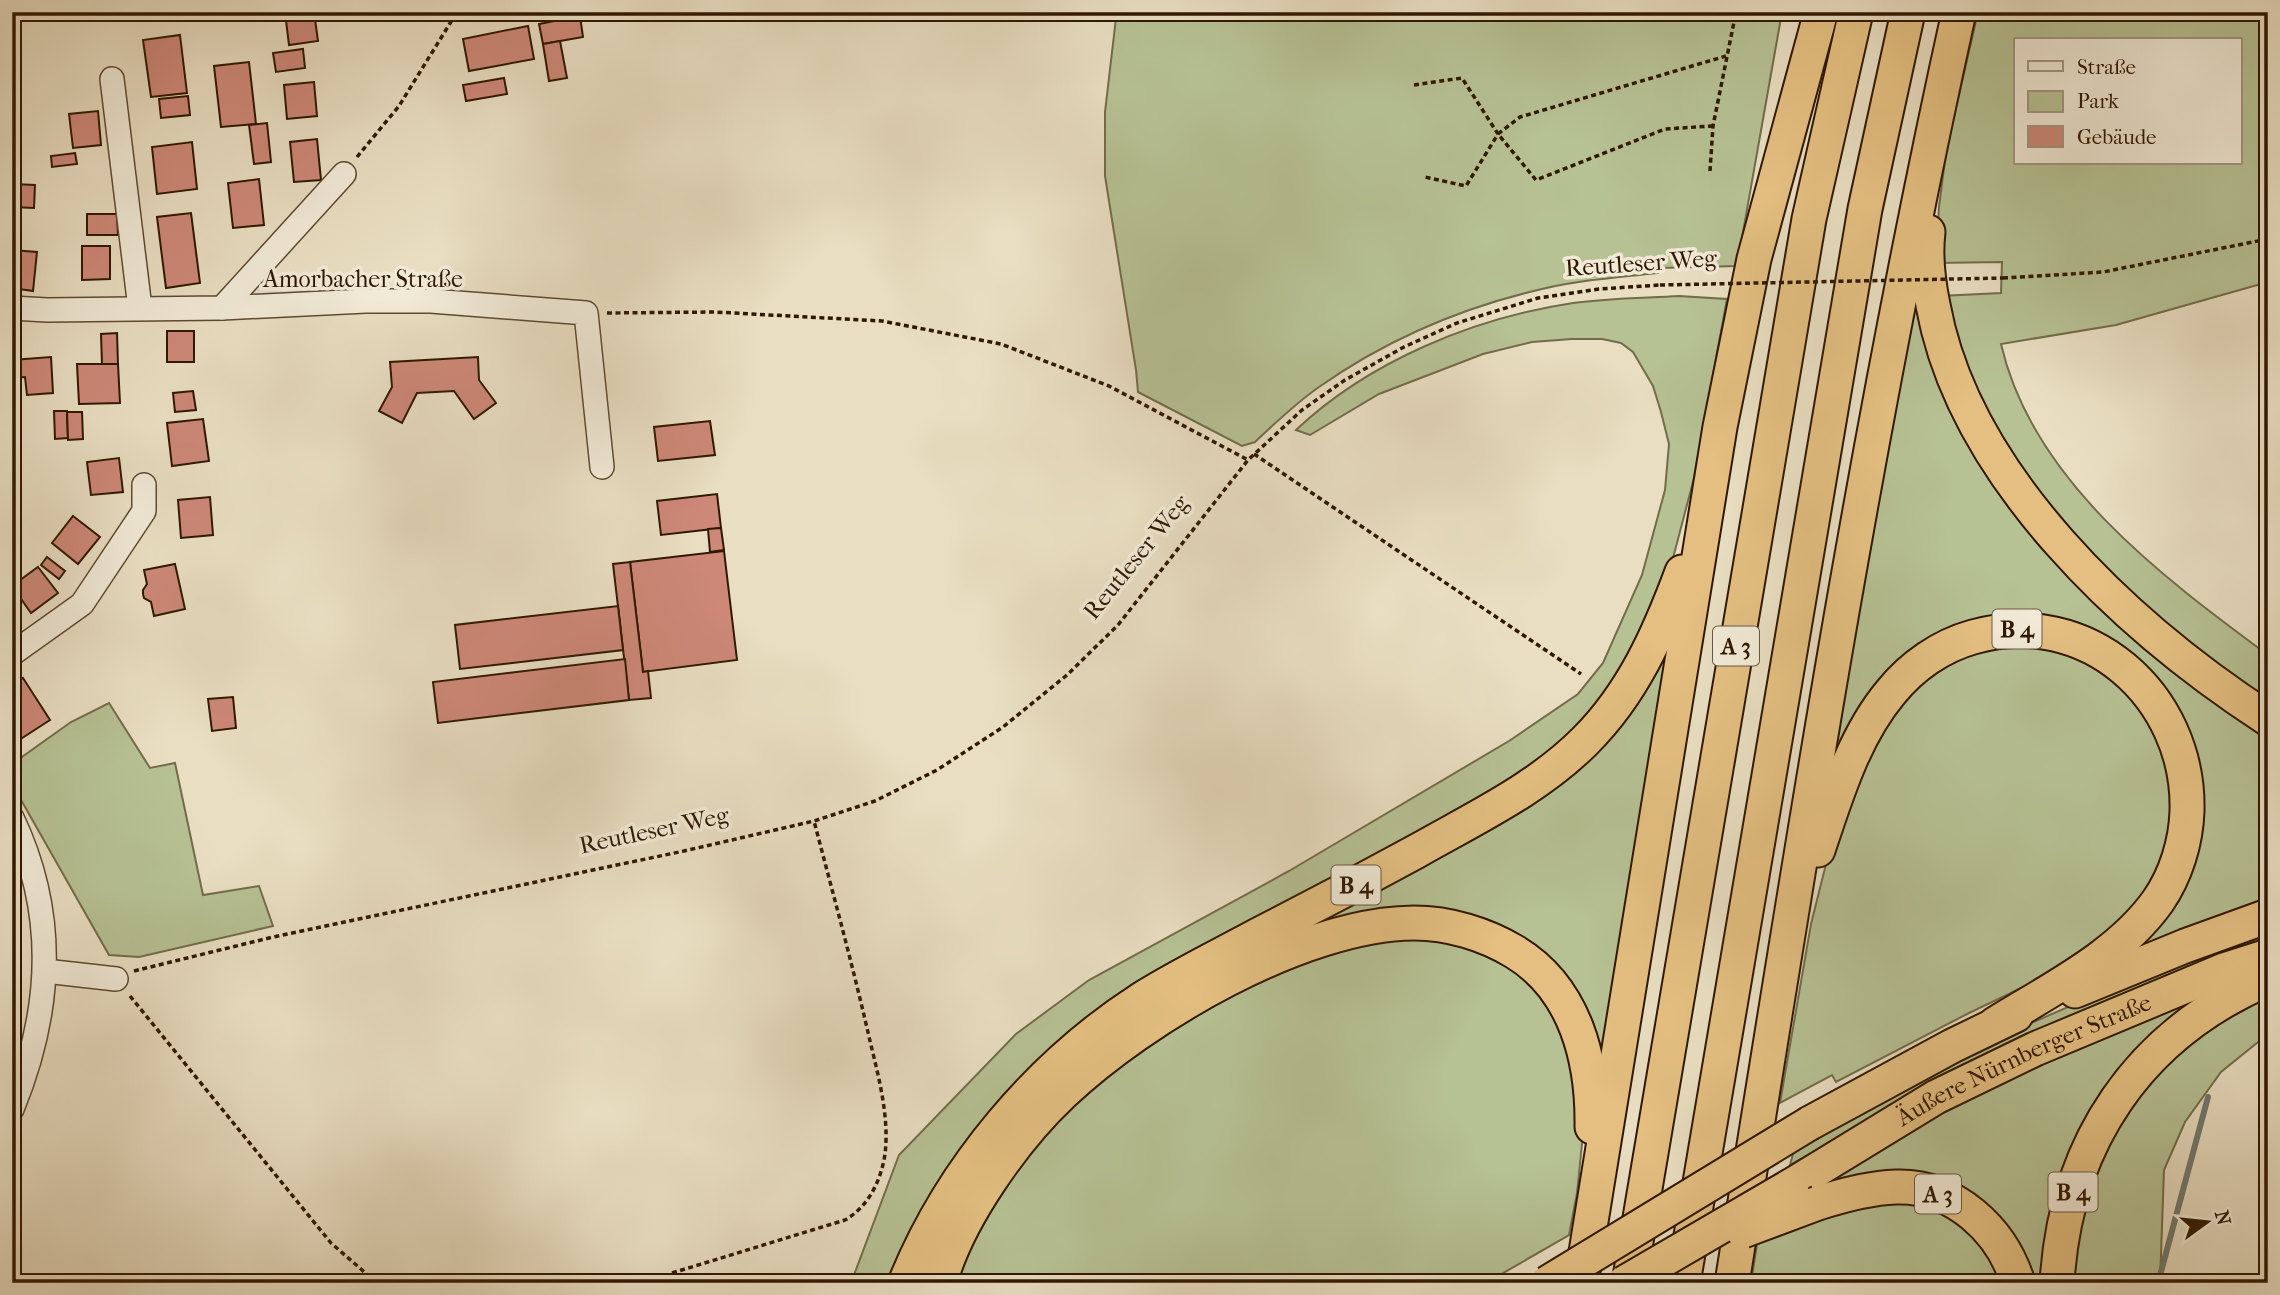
<svg xmlns="http://www.w3.org/2000/svg" width="2280" height="1295" font-family="'IM FELL French Canon',serif">
<rect width="100%" height="100%" fill="#e9dec2"/>
<filter id="stains"><feTurbulence type="fractalNoise" baseFrequency=".00286" numOctaves="4"/><feColorMatrix values="0 0 0 0 .2 0 0 0 0 .09 0 0 0 0 .02 0 0 0 .5 -.17"/></filter>
<radialGradient id="worn" r=".72"><stop offset=".6" stop-color="#630" stop-opacity="0"/><stop offset="1" stop-color="#630" stop-opacity=".3"/></radialGradient>
<g fill="#b6c194" stroke="#736c4a" stroke-width="2" fill-rule="evenodd">
<path d="M1140,12H1782L1737,266L1659,268L1658,273C1620,277 1580,280 1542,289C1464,307 1386,340 1319,387C1296,403 1275,423 1255,442L1242,446L1138,392L1136,370L1105,176V112L1116,18Z"/>
<path d="M1978,12H2268V282L2116,325L2001,344C2032,480 2161,576 2268,655V709L2111,583L1985,423L1940,296L2001,293L2002,262L1936,263L1939,207L1946,152ZM2016,40H2240V163H2016Z"/>
<path d="M1679,296L1727,299L1694,478L1666,585L1623,676L1542,764L1240,930L894,1283H851L899,1155L1016,1034L1089,980L1289,871L1509,741L1578,694L1603,663L1642,575L1665,490L1669,444L1661,412L1653,386L1633,352L1621,343L1602,339H1572L1532,342L1483,354L1379,394L1310,435L1296,430C1369,361 1474,318 1573,303C1608,298 1644,298 1679,296Z"/>
<path d="M1912,296H1921L1966,428L2268,731V903L2129,956L2192,839L2135,666L1968,629L1833,783L1832,751Z"/>
<path d="M1680,619L1609,1064L1596,1056L1569,993L1555,973L1522,942L1503,931L1477,923L1455,917L1420,913L1384,916L1258,953L1160,1002L1102,1043L1039,1102L994,1156L962,1201L939,1247L929,1283H914L947,1214L973,1174L1007,1129L1066,1070L1145,1008L1492,819C1555,779 1604,744 1644,678C1655,660 1663,639 1672,620Z"/>
<path d="M1980,643L2090,654L2159,722L2177,829L2135,917L2046,976L1969,1013L1836,1082L1832,1075L1780,1103L1811,924L1833,836L1898,697Z"/>
<path d="M109,703L150,768L175,763L203,895L259,886L273,926L139,957L109,955L12,784V764L71,722Z"/>
<path d="M2268,928V943L1814,1152L1790,1165L1795,1147L2004,1035L2132,979Z"/>
<path d="M1383,935L1492,948L1560,1009L1584,1124L1577,1193L1569,1235L1486,1283H949L974,1220L1066,1103L1222,993Z"/>
<path d="M2268,970L2128,1063L2048,1283H2029L1956,1192L1794,1201L1924,1119L1998,1080Z"/>
<path d="M2268,992V1034L2221,1072L2185,1122L2164,1170L2160,1283H2068L2090,1162L2156,1065Z"/>
<path d="M1887,1194L1963,1216L2011,1283H1751L1757,1244L1786,1231Z"/>
</g>
<g fill="none" stroke-linecap="round" stroke-linejoin="round">
<path stroke="#707971" stroke-width="6" d="M2158,1283L2208,1097"/>
</g>
<g fill="#cd8878" stroke="#301800" stroke-width="2">
<path d="M285,12H314L318,41L289,45Z"/>
<path d="M580,16L583,37L543,44L539,24Z"/>
<path d="M528,26L534,59L469,71L463,39Z"/>
<path d="M180,35L187,93L151,97L143,40Z"/>
<path d="M560,41L567,78L549,81L543,44Z"/>
<path d="M303,49L305,68L276,72L273,53Z"/>
<path d="M249,62L256,124L221,127L214,66Z"/>
<path d="M504,78L507,94L466,101L463,85Z"/>
<path d="M314,82L317,116L287,119L284,85Z"/>
<path d="M188,96L190,115L161,118L159,99Z"/>
<path d="M98,111L101,145L73,148L69,114Z"/>
<path d="M267,123L271,162L254,164L249,125Z"/>
<path d="M12,133H17L18,162H12Z"/>
<path d="M317,139L321,180L294,182L290,142Z"/>
<path d="M192,142L197,189L157,194L152,147Z"/>
<path d="M75,153L77,164L52,167L51,156Z"/>
<path d="M259,179L264,225L233,228L228,183Z"/>
<path d="M13,184L35,185L34,208L12,207Z"/>
<path d="M191,213L200,283L166,288L157,217Z"/>
<path d="M87,214H117L118,235H87Z"/>
<path d="M82,246H110V279L82,280Z"/>
<path d="M12,250L37,252L33,291L12,288Z"/>
<rect x="167" y="331" width="27" height="31"/>
<path d="M117,333L118,364H102L101,334Z"/>
<path d="M51,357L53,393L27,395L25,377L12,378V360Z"/>
<path d="M478,357L479,380L496,403L474,419L454,391L417,393L402,423L379,411L392,387L390,362Z"/>
<path d="M77,364H118L120,403L79,404Z"/>
<path d="M193,391L196,410L175,412L173,393Z"/>
<path d="M54,411H67L68,438L55,439Z"/>
<path d="M67,412H82L83,439L68,440Z"/>
<path d="M203,419L209,461L172,466L167,423Z"/>
<path d="M710,421L715,455L658,461L654,427Z"/>
<path d="M119,458L123,492L91,495L87,462Z"/>
<path d="M717,494L721,528L661,535L657,501Z"/>
<path d="M210,497L213,535L181,538L178,500Z"/>
<path d="M73,516L100,537L78,564L52,543Z"/>
<path d="M721,528L724,550L710,552L708,529Z"/>
<path d="M724,551L737,660L643,672L630,562Z"/>
<path d="M47,557L65,571L59,579L41,565Z"/>
<path d="M630,562L643,672L648,671L651,698L629,700L613,564Z"/>
<path d="M175,564L185,609L154,616L151,602L144,598L143,594V590L147,584L144,570Z"/>
<path d="M38,567L58,593L31,613L12,586Z"/>
<path d="M618,606L623,650L460,669L455,625Z"/>
<path d="M625,659L629,700L438,723L433,682Z"/>
<path d="M23,678L50,720L13,744L12,685Z"/>
<path d="M233,697L236,728L212,731L208,699Z"/>
</g>
<g fill="none" stroke-linecap="round" stroke-linejoin="round">
<g stroke="#5e4a30" stroke-width="26">
<g id="minor">
<path d="M112,79L140,308"/>
<path d="M12,308L47,310L222,308L366,301H431L586,313L602,467"/>
<path d="M222,308L344,174"/>
<path d="M12,654L82,604L144,511V485"/>
<path d="M12,818C58,914 52,1012 12,1109"/>
<path d="M45,971L116,979"/>
</g>
</g>
<g stroke="#301800" stroke-width="37">
<g id="highway">
<path d="M1928,232C1925,257 1928,281 1933,305C1964,477 2128,628 2268,719"/>
<path d="M1818,850C1836,796 1854,736 1891,692C1912,666 1941,646 1973,637C2087,604 2190,696 2187,811C2186,842 2176,875 2158,901C2119,956 2051,989 1995,1024"/>
<path d="M2075,991L2185,946L2268,916"/>
<path d="M1810,1123L1952,1046L2016,1015"/>
<path id="s1" d="M1792,1185L1936,1097L2035,1049L2224,970L2268,956"/>
<path d="M1818,1203C1843,1195 1869,1188 1896,1187C1954,1185 2002,1230 2018,1283"/>
<path d="M905,1283C951,1169 1039,1065 1143,998C1180,975 1219,956 1258,935C1311,908 1364,880 1417,851C1475,818 1537,789 1585,741C1633,693 1659,634 1682,572"/>
<path d="M940,1283C957,1219 1015,1138 1063,1093C1144,1017 1301,924 1414,923C1449,923 1485,934 1515,952C1576,989 1593,1061 1592,1127"/>
<path d="M1581,1283L1720,427L1754,259L1821,12"/>
<path d="M1629,1283L1809,219L1856,12"/>
<path d="M1683,1283L1865,209L1908,12"/>
<path d="M1732,1283C1800,858 1866,432 1959,12"/>
<path d="M2057,1283C2065,1143 2139,1034 2268,979"/>
</g>
</g>
<g stroke="#301800" stroke-width="3.5" stroke-dasharray="5 3.5" stroke-linecap="butt">
<path d="M1414,85L1462,78L1498,134L1466,186L1425,177"/>
<path d="M1713,126L1665,129L1536,180L1498,134L1520,117L1726,56"/>
<path d="M357,157L399,106L457,12"/>
<path d="M1710,171L1713,126L1736,12"/>
<path d="M2003,278L2103,272L2268,239"/>
<path d="M607,313L715,312L882,321L1001,344L1109,386L1248,460"/>
<path d="M1254,454L1581,674"/>
<path d="M134,971L273,937L684,851L814,821L875,801L937,770L1003,727L1067,675L1118,625L1248,460L1302,410L1345,380L1404,347L1457,323L1538,298L1599,289L1660,285"/>
<path d="M130,996L331,1243L377,1283"/>
<path d="M672,1273L845,1220C868,1207 881,1181 885,1154C890,1113 876,1068 867,1028C851,959 832,890 814,821"/>
</g>
<use href="#minor" stroke="#f1ead7" stroke-width="23"/>
<use href="#highway" stroke="#e4bf81" stroke-width="33"/>
<g stroke="#301800" stroke-width="37" stroke-linecap="butt">
<g id="highway-bridge">
<path d="M1743,1231L1818,1203"/>
<path d="M1547,1283L1810,1123"/>
<path d="M1624,1283L1792,1185"/>
</g>
</g>
<path stroke="#301800" stroke-width="3.5" stroke-dasharray="5 3.5" stroke-linecap="butt" d="M1660,285L2003,278"/>
<use href="#highway-bridge" stroke="#e4bf81" stroke-width="33"/>
</g>
<g text-anchor="middle" dominant-baseline="central" stroke-width="7" stroke-linejoin="round" paint-order="stroke">
<g fill="#f1ead7" stroke="#6a5740" stroke-width="2">
<rect x="1992.5" y="609.5" width="49" height="39" rx="5"/>
<rect x="1713" y="626.5" width="46" height="39" rx="5"/>
<rect x="1331.5" y="865.5" width="49" height="39" rx="5"/>
<rect x="2048.5" y="1172.5" width="49" height="39" rx="5"/>
<rect x="1915" y="1174.5" width="46" height="39" rx="5"/>
</g>
<g font-size="23" font-weight="bold" fill="#301800">
<text x="2017" y="629">B 4</text>
<text x="1736" y="646">A 3</text>
<text x="1356" y="885">B 4</text>
<text x="2073" y="1192">B 4</text>
<text x="1938" y="1194">A 3</text>
</g>
<g font-size="24" fill="#301800" stroke="#f1ead7">
<text transform="translate(1641 263) rotate(-4)">Reutleser Weg</text>
<text x="363" y="279">Amorbacher Straße</text>
<text transform="translate(1136 557) rotate(-51)">Reutleser Weg</text>
<text transform="translate(654 830) rotate(-12)">Reutleser Weg</text>
<text stroke="none"><textPath href="#s1" startOffset="264">Äußere Nürnberger Straße</textPath></text>
</g>
</g>
<rect width="2280" height="1295" fill="none" stroke="#e9dec2" stroke-width="42"/>
<rect x="14" y="14" width="2252" height="1267" fill="none" stroke="#301800" stroke-width="3.5"/>
<rect x="21" y="21" width="2238" height="1253" fill="none" stroke="#301800" stroke-width="2"/>
<rect x="2014" y="38" width="228" height="126" fill="#f1ead7" stroke="#a49681" stroke-width="2"/>
<rect x="2028" y="61" width="35" height="10" fill="#f1ead7" stroke="#a49681" stroke-width="2"/>
<text x="2077" y="74" font-size="21" fill="#301800">Straße</text>
<rect x="2028" y="91" width="35" height="21" fill="#b6c194" stroke="#a49681" stroke-width="2"/>
<text x="2077" y="108" font-size="21" fill="#301800">Park</text>
<rect x="2028" y="126" width="35" height="21" fill="#cd8878" stroke="#a49681" stroke-width="2"/>
<text x="2077" y="144" font-size="21" fill="#301800">Gebäude</text>
<g transform="translate(2207 1222) rotate(75)" stroke="#f1ead7" stroke-width="5" paint-order="stroke">
<path d="M0-5L12 26L0 18L-12 26Z" fill="#301800"/>
<text y="-10" font-size="19" font-weight="bold" text-anchor="middle" fill="#301800">N</text>
</g>
<rect width="100%" height="100%" filter="url(#stains)"/>
<rect width="100%" height="100%" fill="url(#worn)"/>
</svg>
